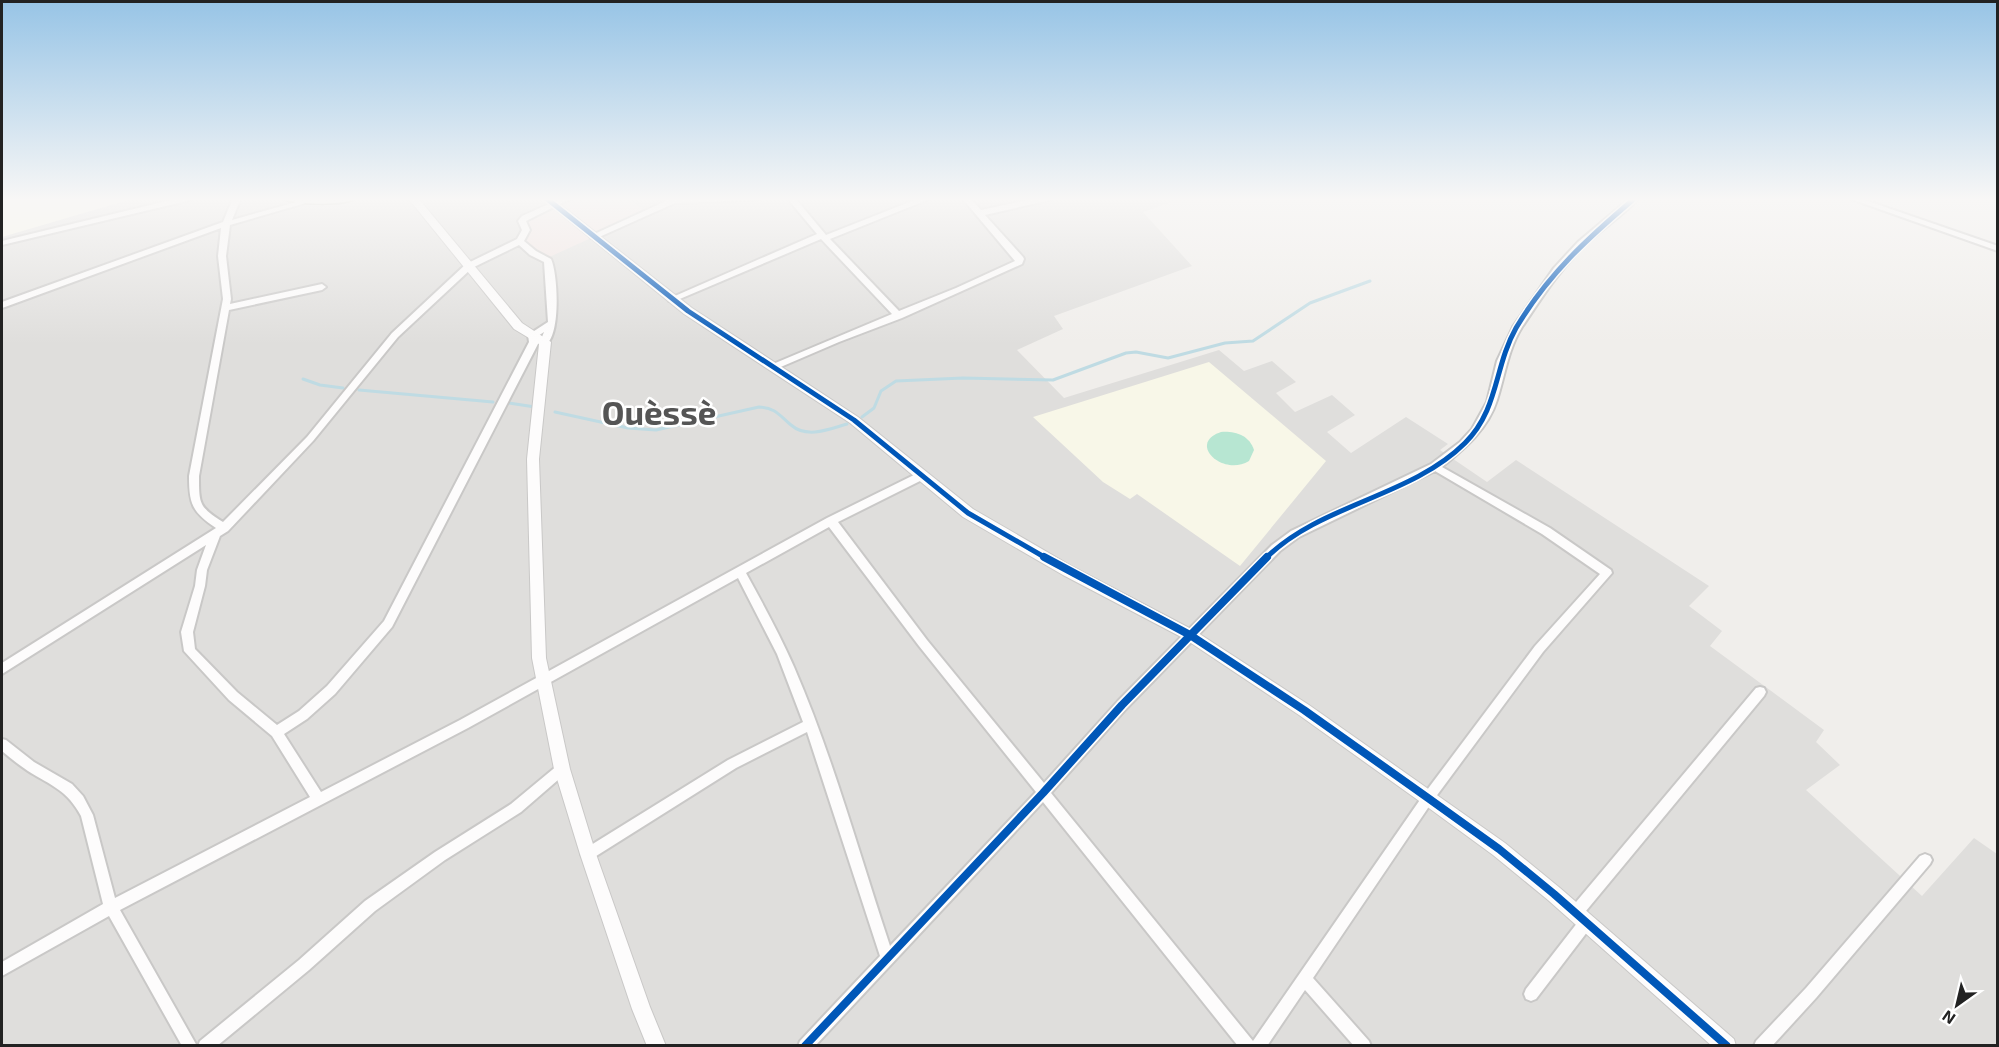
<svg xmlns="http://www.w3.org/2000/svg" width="1999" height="1047" font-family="'Exo 2',sans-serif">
<rect width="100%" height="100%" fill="#f0eeeb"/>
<path fill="#dfdedc" d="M2,198H1184L1143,212L1192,266L1054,316L1063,329L1017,350L1064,398L1219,350L1244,371L1272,361L1296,382L1276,393L1295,412L1332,395L1355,415L1327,432L1351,453L1406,417L1448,444L1440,450L1487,482L1516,460L1709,586L1689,606L1722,631L1710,646L1824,730L1816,742L1840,765L1806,790L1922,896L1974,838L1997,854V1045L2,1046Z"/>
<path fill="#f1e3e1" d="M568,198H629L646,213L545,259L520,241L523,238V220Z"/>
<g fill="#f8f7e8">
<path d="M2,198H135L2,237Z"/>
<path d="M1209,362L1326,461L1240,566L1137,494L1130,499L1103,482L1033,417Z"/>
</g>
<path fill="#b7e6d2" d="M1221,432C1235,431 1249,435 1254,450L1249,461C1222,477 1187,443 1221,432Z"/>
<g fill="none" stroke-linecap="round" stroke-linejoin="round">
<g stroke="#bfdbe3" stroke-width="3">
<path d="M303,379L320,385L343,388"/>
<path d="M359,390L493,402"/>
<path d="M509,403L535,407"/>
<path d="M555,412L628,428L656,430L759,407C776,408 779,415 791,425C807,439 830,429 847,424"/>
<path d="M862,417L874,408L881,391L896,381L963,378L1053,380L1126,353L1136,352L1168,358L1225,343L1253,341L1310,303L1370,281"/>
</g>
<g stroke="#c9c8c7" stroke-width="4">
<g id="minor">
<path d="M179,198H192L191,200L2,245V241Z"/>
<path d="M233,198H241L232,220L311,198L316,200L230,225L226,256L231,299L230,304L322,284L326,287L322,290L229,310L199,476C199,504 199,507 223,522L307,437L392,333L466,264L517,239L522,230L518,221L522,216L562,198H572L526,221L530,230L524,241L536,251L551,259C558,274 561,337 545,345L540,342L544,332L538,336L539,342L392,627L335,694L307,719L284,734L321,792L460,720L827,518L920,472L924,473L925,476L924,479L838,522L927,640L1044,783L1118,701L1272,545L1291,531L1431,464L1460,442L1472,429L1487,402L1497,361L1513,327L1554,268L1578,242L1630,198H1639C1623,216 1601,229 1584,246C1559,270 1541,299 1522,327C1508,349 1505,375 1497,400C1488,429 1465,448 1442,467L1550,528L1611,570L1612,573L1543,652L1432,802L1313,978L1369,1041L1371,1046H1354L1305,990L1267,1046H1238L1043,802L815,1046H798L800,1041L880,956L807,732L736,768L593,858L588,860L583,858L581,854L583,850L728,760L803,722L777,654L738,578L468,728L120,910L197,1046H182L109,916L2,976V962L103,904L81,816C67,790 52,786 28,771C19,765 10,758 2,751V739L6,740L34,762L72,784L83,796L93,815L115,898L310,797L272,736L229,700L184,651L181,632L195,586L197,570L206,545L2,674V663L216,528C192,512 189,504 189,476L223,299L218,256L221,228L5,307L2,308V302L223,222ZM519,245L530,255L544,262L548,322L528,335L529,342L384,621L327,686L299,711L277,725L237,692L195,649L193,632L205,586L207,570L220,536L228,531L313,441L398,337L472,268ZM1435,471L1542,534L1600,574L1535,646L1424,794L1253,1041L1051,793L1126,709L1280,551L1299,537ZM829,527L919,646L1036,792L890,946C859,853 833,757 794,667C780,635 763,604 746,573Z"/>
<path d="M656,198H759L755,200L675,203L597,238H591L590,236L666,201Z"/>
<path d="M787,198H795L826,235L912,201L920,198H932L830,239L899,311L956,288L1015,261L962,198H970L981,210L1037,198H1051L1050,200L985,215L1023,257L1024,259L1022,264L902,318L839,342L776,369L773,368L771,366L773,364L892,314L821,239L675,301H669L668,299L817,234Z"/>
<path d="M1848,198H1859L1998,246V251Z"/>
<path d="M1760,687L1764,688L1766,692L1764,696L1581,917L1586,915L1591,917L1593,922L1591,927L1536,999L1531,1001L1526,999L1524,994L1526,989L1581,918L1576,920L1571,918L1569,913L1571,908L1756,688Z"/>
<path d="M562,763L566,765L568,769L566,773L521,812L445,860L375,911L309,970L217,1046H198L200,1041L299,960L365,901L435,852L511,804L558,765Z"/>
<path d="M1925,854L1930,856L1932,860L1930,864L1816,998L1772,1046H1754L1756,1041L1806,988L1920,856Z"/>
</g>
</g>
<g stroke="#c9c8c7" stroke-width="2">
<g id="tertiary">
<path d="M408,198H418L522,323L551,342L539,459L546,658L570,769L596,854L650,1007L666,1046H647L632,1009L580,854L554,769L532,658L527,459L539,344L514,329Z"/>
<path d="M541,198H552L692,308L858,417L973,509L1073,567L1195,631L1309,705L1505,843L1560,888L1734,1039L1736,1046H1712L1548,900L1493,855L1422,803L1299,715L1185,639L1063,575L963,517L850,423L684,314Z"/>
</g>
</g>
<g stroke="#999a82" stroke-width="3">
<path id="secondary" d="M282,198H356C346,206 292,205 282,198Z"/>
</g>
<use href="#minor" fill="#fdfcfc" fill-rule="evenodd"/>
<use href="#tertiary" fill="#fdfcfc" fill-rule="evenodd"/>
<use href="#secondary" fill="#f4f4ed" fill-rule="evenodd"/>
<g stroke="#fff" stroke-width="8">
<g id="cycleway-far1">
<path d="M546,198L688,311L854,420L968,513L1046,558"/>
<path d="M1266,558C1320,504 1411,497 1465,443C1499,409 1494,367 1516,328C1548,274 1588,238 1635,198"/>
</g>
</g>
<g stroke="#fff" stroke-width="11">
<g id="cycleway">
<path d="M1044,557L1190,635L1304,710L1428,798L1499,849L1554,894L1727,1046"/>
<path d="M805,1046L1043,793L1122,705L1267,557"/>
</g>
</g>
<use href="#cycleway-far1" stroke="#0057b8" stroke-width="5"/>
<use href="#cycleway" stroke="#0057b8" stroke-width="8"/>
</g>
<linearGradient id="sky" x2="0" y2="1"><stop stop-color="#97c4e6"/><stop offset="0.58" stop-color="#f8f7f6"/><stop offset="1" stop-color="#f8f7f6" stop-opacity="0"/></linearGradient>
<rect width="1999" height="344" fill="url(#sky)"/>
<g text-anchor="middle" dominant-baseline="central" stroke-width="5" stroke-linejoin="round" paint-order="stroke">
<g font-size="33" font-weight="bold" fill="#555" stroke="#fff">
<text x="659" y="412">Ouèssè</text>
</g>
</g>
<rect width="1999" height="1047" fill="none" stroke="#222222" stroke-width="6"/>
<g transform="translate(1957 1005) rotate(214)" stroke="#ffffff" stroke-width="4.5" paint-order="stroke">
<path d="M0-4.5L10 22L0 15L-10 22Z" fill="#222222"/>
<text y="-9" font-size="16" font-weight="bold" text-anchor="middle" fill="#222222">N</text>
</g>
</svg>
